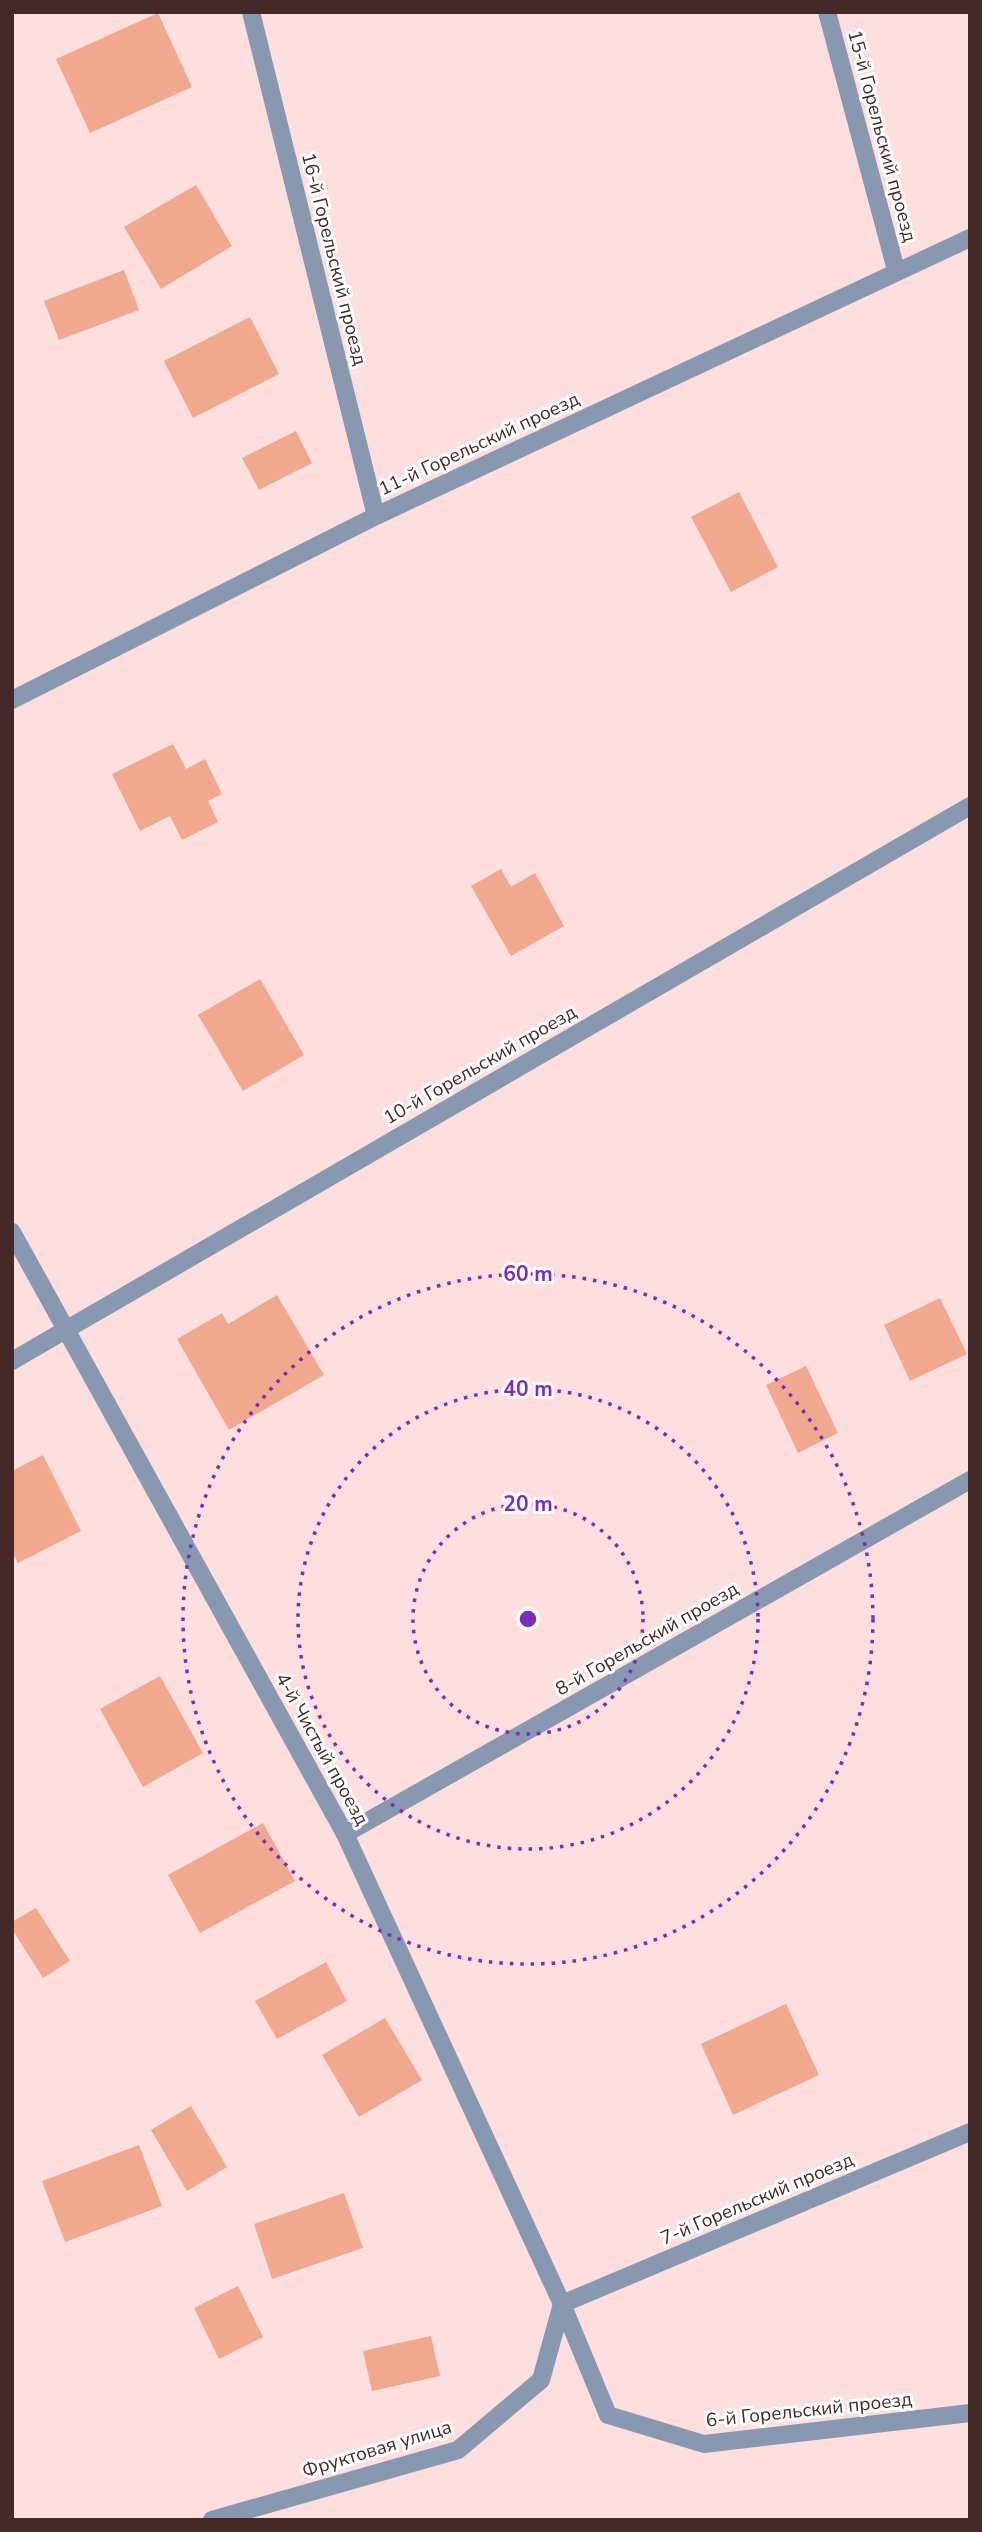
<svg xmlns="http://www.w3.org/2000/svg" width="982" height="2532" font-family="'Nunito Sans',sans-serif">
<rect width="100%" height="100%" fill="#fcdfde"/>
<g fill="#f0a98f">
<path d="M158,13L192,87L90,133L56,59Z"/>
<path d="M196,185L232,246L161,289L124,227Z"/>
<path d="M124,270L139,310L59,340L44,301Z"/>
<path d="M250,317L279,374L193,418L164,361Z"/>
<path d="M296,431L312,463L259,490L242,458Z"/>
<path d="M739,492L778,567L731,592L691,517Z"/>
<path d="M173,744L186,769L205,759L222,794L208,801L218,822L182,840L170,816L140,831L112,774Z"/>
<path d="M501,869L511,887L535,873L564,926L511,956L471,886Z"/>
<path d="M260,979L304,1055L243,1091L198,1015Z"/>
<path d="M277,1295L324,1375L229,1430L177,1339L222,1313L228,1324Z"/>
<path d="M940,1298L967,1354L910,1381L884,1325Z"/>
<path d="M806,1366L838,1433L798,1453L766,1385Z"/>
<path d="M43,1455L81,1531L18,1563L12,1552V1471Z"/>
<path d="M160,1676L203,1753L143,1787L100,1709Z"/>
<path d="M263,1823L295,1881L200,1933L168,1875Z"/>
<path d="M36,1908L70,1961L43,1978L12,1929V1922Z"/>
<path d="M326,1962L347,2001L277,2039L255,2001Z"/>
<path d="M786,2004L819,2075L733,2115L701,2044Z"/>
<path d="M385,2018L422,2080L359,2117L322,2055Z"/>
<path d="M191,2106L227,2167L187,2191L151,2130Z"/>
<path d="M139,2145L162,2206L65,2242L42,2181Z"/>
<path d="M344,2193L363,2248L272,2279L254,2224Z"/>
<path d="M238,2286L263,2337L219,2359L194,2308Z"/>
<path d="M431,2336L440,2376L372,2391L363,2351Z"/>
</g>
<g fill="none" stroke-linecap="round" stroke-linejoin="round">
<g stroke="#8998b1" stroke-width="18">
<path d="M251,12L376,516"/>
<path d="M827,12L896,270"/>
<path d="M12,700L376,516L970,238"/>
<path d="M12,1232L345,1834L562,2304L608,2415L704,2444L970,2413"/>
<path d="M12,1361L970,806"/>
<path d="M345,1834L970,1480"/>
<path d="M562,2304L970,2132"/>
<path d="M212,2520L458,2450L541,2380L562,2304"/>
</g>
</g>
<g fill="none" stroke="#7b2cbf" stroke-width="3.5" stroke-dasharray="3.5 7">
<circle cx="528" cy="1619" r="115"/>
<circle cx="528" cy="1619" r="230"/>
<circle cx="528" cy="1619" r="345"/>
</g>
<g text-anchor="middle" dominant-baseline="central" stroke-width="6" stroke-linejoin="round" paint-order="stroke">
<g font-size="19" fill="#442928" stroke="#fff">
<text transform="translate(882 136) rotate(75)">15-й Горельский проезд</text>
<text transform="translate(334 259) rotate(76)">16-й Горельский проезд</text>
<text transform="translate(479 444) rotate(-25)">11-й Горельский проезд</text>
<text transform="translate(480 1065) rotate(-30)">10-й Горельский проезд</text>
<text transform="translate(647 1639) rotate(-30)">8-й Горельский проезд</text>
<text transform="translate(322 1749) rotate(61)">4-й Чистый проезд</text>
<text transform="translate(757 2199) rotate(-23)">7-й Горельский проезд</text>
<text transform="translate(809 2410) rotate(-6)">6-й Горельский проезд</text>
<text transform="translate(377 2449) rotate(-17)">Фруктовая улица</text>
</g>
</g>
<circle cx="528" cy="1619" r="10" fill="#7b2cbf" stroke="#fff" stroke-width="3.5"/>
<g font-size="21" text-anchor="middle" font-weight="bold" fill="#7b2cbf" stroke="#fff" stroke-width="6" stroke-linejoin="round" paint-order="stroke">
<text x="528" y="1281">60 m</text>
<text x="528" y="1396">40 m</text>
<text x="528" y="1511">20 m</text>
</g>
<rect width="982" height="2532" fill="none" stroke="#442928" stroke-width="28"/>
</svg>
